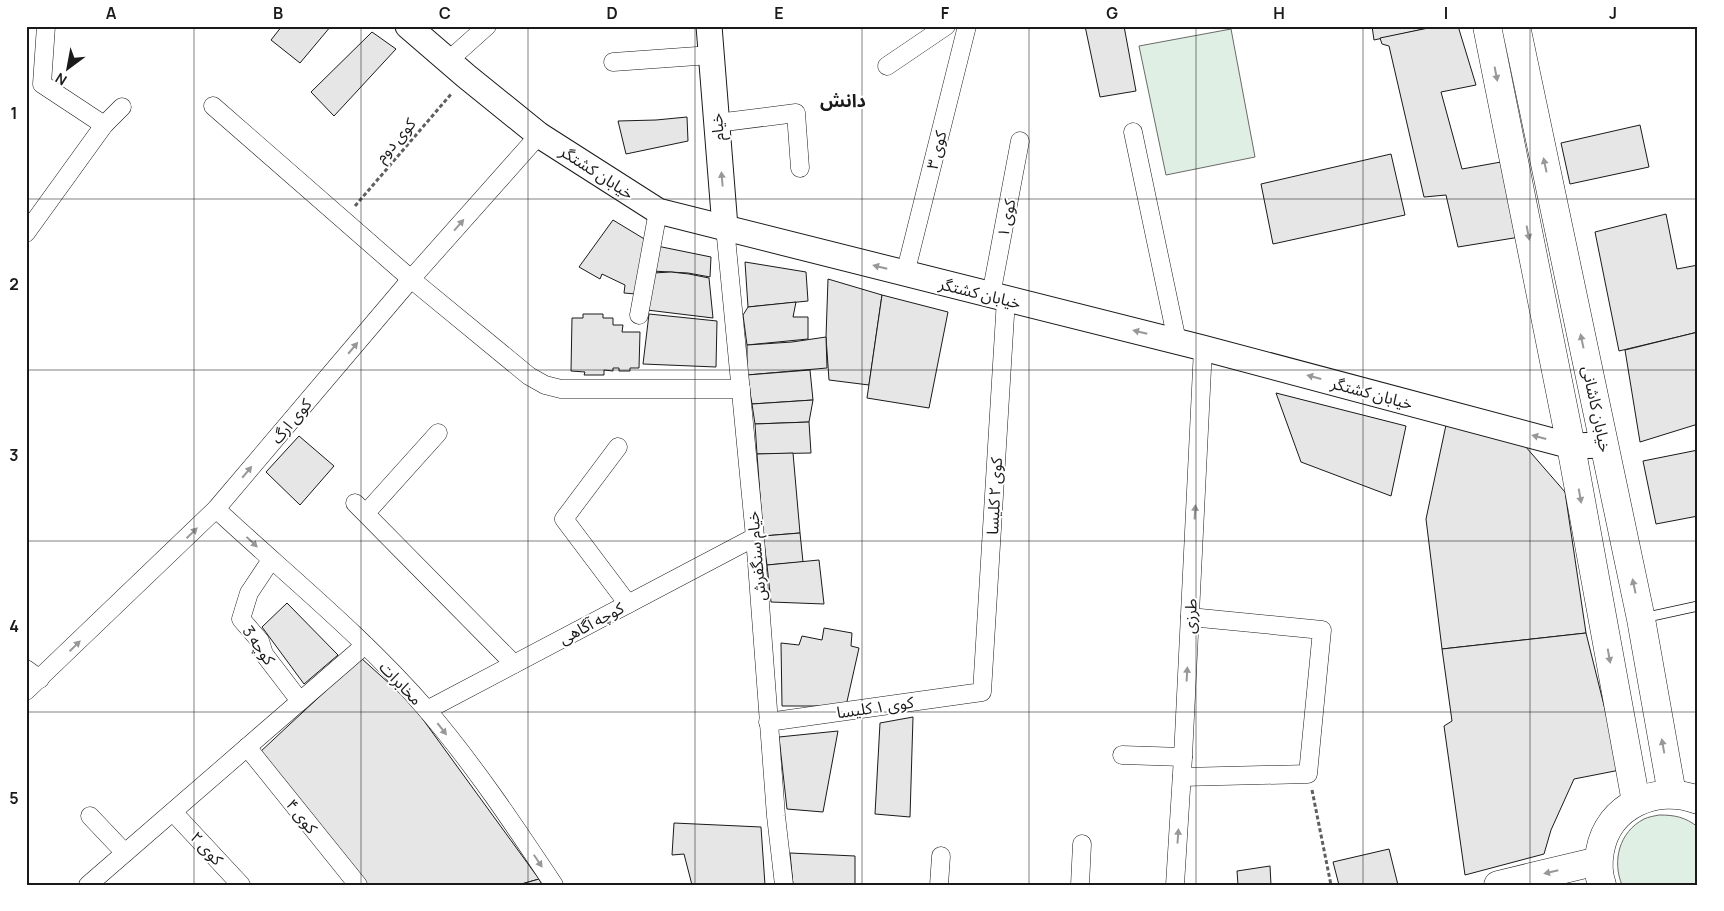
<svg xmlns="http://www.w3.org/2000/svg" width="1724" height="911" font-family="Manrope,'Noto Sans Arabic',sans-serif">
<rect width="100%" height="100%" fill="#fff"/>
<g fill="#e0efe3" stroke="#6a6a6a">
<path d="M1231,29L1255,157L1166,175L1139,46Z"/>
<path d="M1659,815C1675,815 1685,817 1698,827V885H1622C1612,861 1619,832 1644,819C1648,817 1654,816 1659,815Z"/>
</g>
<g fill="#e6e6e6" stroke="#1a1a1a">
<path d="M282,26H331L300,63L271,40Z"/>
<path d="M1085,26H1124L1136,91L1100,97Z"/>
<path d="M1372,26H1424V29L1374,40Z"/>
<path d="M1438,26H1458L1476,85L1441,92L1462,169L1501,162L1520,237L1458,247L1446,195L1424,197L1389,46L1382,44L1380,38Z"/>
<path d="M372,32L396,49L334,116L311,92Z"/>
<path d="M687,117L688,141L626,154L618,121L656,120Z"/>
<path d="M1640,125L1649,167L1570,184L1561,143Z"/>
<path d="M1391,154L1405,215L1273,244L1261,184Z"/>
<path d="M1666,214L1677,269L1698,265V332L1619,351L1595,232Z"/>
<path d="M613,220L646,240L636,294L624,293L625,285L602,274L600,279L579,267Z"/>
<path d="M657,246L711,257L710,277L688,273L652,271Z"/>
<path d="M745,262L806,272L808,301L748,307Z"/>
<path d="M671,272L689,274L709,278L713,318L647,310L653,273Z"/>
<path d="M828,279L882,295L869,385L829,380L826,337Z"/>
<path d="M882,295L948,312L929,408L867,398Z"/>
<path d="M796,302L793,317H808V339L747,345L743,315L748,307Z"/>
<path d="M583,314H603V318H613V325H623L622,332H640L639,368H630V371H619V368H613V371L604,370V375H584L585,372L571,371L572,318H583Z"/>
<path d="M649,314L717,321L716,367L643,364Z"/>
<path d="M1698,332V424L1640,442L1625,350Z"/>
<path d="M826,337L827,368L747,375V345L792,342Z"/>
<path d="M810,370L813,400L752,404L747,375Z"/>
<path d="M1276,393L1406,426L1391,496L1301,462Z"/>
<path d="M813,400L809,422L755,424L752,404Z"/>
<path d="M809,422L811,453L757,454L755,424Z"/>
<path d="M1446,425L1525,446L1565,492L1586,633L1442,649L1426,519Z"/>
<path d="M299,436L334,466L300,505L266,472Z"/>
<path d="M1698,450V516L1656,524L1643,461Z"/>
<path d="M793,453L800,533L763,536L757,454Z"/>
<path d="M800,533L803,562L767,565L763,536Z"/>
<path d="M819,560L824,604L771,602L767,565Z"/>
<path d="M287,603L338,655L304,684L262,627Z"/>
<path d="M824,628L852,633L851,646L859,648L846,706H782L781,643L799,645L802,636L822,640Z"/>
<path d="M1586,633L1620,770L1574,779L1551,830L1544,854L1465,875L1444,726L1452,721L1442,649Z"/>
<path d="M361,658L411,703L539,879L518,885H367L259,753Z"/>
<path d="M913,717L910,817L875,814L880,723Z"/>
<path d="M838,731L823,812L787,809L779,737Z"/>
<path d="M674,823L761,827L765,885H692L684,854L672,855Z"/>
<path d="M1389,849L1398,885H1339L1333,862Z"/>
<path d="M790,853L855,856V885H793Z"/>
<path d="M1270,866L1271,885H1238L1237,871Z"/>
<path d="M539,879L542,885H518Z"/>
</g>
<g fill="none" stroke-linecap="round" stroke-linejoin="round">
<g stroke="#1a1a1a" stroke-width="11">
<path id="lane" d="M1643,618L1698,606"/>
</g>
<g stroke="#1a1a1a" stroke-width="19">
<g id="street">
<path d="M46,26L42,84L104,125"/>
<path d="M448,61L487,26"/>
<path d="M613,62L711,55"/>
<path d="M887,66L946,26"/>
<path d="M213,106L411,279L529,376L545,385L561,389H741"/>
<path d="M717,123L796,113L800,168"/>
<path d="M1133,132L1177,341"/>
<path d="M725,227L755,537L776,816L784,885"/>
<path d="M26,233L104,125L122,107"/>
<path d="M905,274L967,26"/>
<path d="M991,295L1020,141"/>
<path d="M639,315L658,211"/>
<path d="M618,447L564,519L628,604"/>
<path d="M355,503L514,664"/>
<path d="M216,509C287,575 364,637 427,710C474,765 514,825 554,885"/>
<path d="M366,513L438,433"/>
<path d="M271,560L249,593L241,619L260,641L264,654L300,701"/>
<path d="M26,669L40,679"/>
<path d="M26,691L216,509L411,279L539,135"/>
<path d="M427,710L755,537"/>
<path d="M768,722L982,692L1006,299"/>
<path d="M247,747L358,885"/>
<path d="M1122,755L1183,757"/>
<path d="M1182,777L1308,774L1322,630L1190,617"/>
<path d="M173,812L241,885"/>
<path d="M90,816L125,853"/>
<path d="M88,885L365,645"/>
<path d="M939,885L941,856"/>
<path d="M1080,885L1082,844"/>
<path d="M1175,885L1183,757L1203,348"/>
</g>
</g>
<g stroke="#1a1a1a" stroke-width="27">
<g id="secondary">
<path d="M408,26L466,76L539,135L658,211L1203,348L1571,446L1604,445"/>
<path d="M709,26L725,227"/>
</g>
</g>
<g stroke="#1a1a1a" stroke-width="29">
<g id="primary">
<path d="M1487,26L1571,446L1636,802"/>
<path d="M1516,26L1641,619L1672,794"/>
<path d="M1498,885L1598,861"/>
<path d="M1602,885C1598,874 1598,862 1600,851C1608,805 1657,784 1698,800"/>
</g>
</g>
<g stroke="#5f5f5f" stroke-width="3" stroke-dasharray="4 2.5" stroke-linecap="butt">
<path d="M355,206L452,93"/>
<path d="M1312,790L1331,885"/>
</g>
<use href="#lane" stroke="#fff" stroke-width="9"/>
<use href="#street" stroke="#fff" stroke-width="18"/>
<use href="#secondary" stroke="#fff" stroke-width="25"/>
<use href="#primary" stroke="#fff" stroke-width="28"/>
</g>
<defs><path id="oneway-solid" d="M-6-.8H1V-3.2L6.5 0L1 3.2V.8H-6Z" transform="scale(1.25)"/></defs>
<g fill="#989898">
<use href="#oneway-solid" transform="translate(1496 74) rotate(79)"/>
<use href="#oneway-solid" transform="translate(1545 165) rotate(-102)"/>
<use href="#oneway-solid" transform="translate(722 179) rotate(-95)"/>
<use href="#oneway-solid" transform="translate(459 225) rotate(-49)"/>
<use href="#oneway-solid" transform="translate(1528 233) rotate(79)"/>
<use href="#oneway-solid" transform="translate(880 267) rotate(-166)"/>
<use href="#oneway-solid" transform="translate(1140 332) rotate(-166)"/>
<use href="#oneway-solid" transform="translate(1582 341) rotate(-102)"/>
<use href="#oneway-solid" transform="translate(353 348) rotate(-50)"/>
<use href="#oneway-solid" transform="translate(1314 377) rotate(-165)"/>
<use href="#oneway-solid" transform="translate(1539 437) rotate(-165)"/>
<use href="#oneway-solid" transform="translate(247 472) rotate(-50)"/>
<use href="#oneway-solid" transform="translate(1580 496) rotate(80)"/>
<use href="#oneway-solid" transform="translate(1195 512) rotate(-87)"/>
<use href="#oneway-solid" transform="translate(192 533) rotate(-44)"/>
<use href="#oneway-solid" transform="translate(252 542) rotate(43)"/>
<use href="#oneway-solid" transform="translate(1634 586) rotate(-102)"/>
<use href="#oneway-solid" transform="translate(75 646) rotate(-44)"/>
<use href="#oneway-solid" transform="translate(1609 656) rotate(80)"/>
<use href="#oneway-solid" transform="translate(1187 674) rotate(-87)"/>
<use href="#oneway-solid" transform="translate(442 729) rotate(52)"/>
<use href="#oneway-solid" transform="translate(1663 746) rotate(-100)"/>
<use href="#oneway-solid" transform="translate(1178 836) rotate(-86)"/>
<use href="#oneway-solid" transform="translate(538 861) rotate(56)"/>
<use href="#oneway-solid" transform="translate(1551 872) rotate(167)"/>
</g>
<path fill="none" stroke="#1a1a1a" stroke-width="1" stroke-opacity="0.55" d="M194,26V885M361,26V885M528,26V885M695,26V885M862,26V885M1029,26V885M1196,26V885M1363,26V885M1530,26V885M26,199H1698M26,370H1698M26,541H1698M26,712H1698"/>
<g text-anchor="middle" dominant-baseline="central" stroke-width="4" stroke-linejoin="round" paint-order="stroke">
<g font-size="16" fill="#1a1a1a" stroke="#fff">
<text transform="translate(717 127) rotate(-95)">خیام</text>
<text transform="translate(395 140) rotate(-49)">کوی دوم</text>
<text transform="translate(936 150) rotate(-76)">کوی ۳</text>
<text transform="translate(597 172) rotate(33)">خیابان کشتگر</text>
<text transform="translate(1006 218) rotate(-79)">کوی ۱</text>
<text transform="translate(980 293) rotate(14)">خیابان کشتگر</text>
<text transform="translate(1372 393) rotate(15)">خیابان کشتگر</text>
<text transform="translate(1597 409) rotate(78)">خیابان کاشانی</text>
<text transform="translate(291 421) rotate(-50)">کوی ارگ</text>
<text transform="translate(994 496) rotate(-87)">کوی ۲ کلیسا</text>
<text transform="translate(756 556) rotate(-95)">خیام سنگفرش</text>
<text transform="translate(1190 616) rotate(-87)">طرزی</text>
<text transform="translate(591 623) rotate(-28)">کوچه آگاهی</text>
<text transform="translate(259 645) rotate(55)">کوچه 3</text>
<text transform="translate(401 683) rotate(46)">مخابرات</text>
<text transform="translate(875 707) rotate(-8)">کوی ۱ کلیسا</text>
<text transform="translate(302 816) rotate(51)">کوی ۴</text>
<text transform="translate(207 848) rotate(47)">کوی ۲</text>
</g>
<g font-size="18" font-weight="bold" fill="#1a1a1a" stroke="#fff">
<text x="843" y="100">دانش</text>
</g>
</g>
<rect width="1724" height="911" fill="none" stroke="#ffffff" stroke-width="55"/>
<g transform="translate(68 68) rotate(212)" stroke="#ffffff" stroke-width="4" paint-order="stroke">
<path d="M0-4L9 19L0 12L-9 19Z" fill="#1a1a1a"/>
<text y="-8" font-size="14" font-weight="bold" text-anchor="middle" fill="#1a1a1a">N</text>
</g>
<rect x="28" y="28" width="1668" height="856" fill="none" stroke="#1a1a1a" stroke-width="2"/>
<g font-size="16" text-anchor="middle" font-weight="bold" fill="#1a1a1a">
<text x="111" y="19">A</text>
<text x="278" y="19">B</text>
<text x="445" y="19">C</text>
<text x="612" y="19">D</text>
<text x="779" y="19">E</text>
<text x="945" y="19">F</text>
<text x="1112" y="19">G</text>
<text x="1279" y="19">H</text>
<text x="1446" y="19">I</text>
<text x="1613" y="19">J</text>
<text x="14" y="119">1</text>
<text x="14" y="290">2</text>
<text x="14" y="461">3</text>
<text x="14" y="632">4</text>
<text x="14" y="804">5</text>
</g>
</svg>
